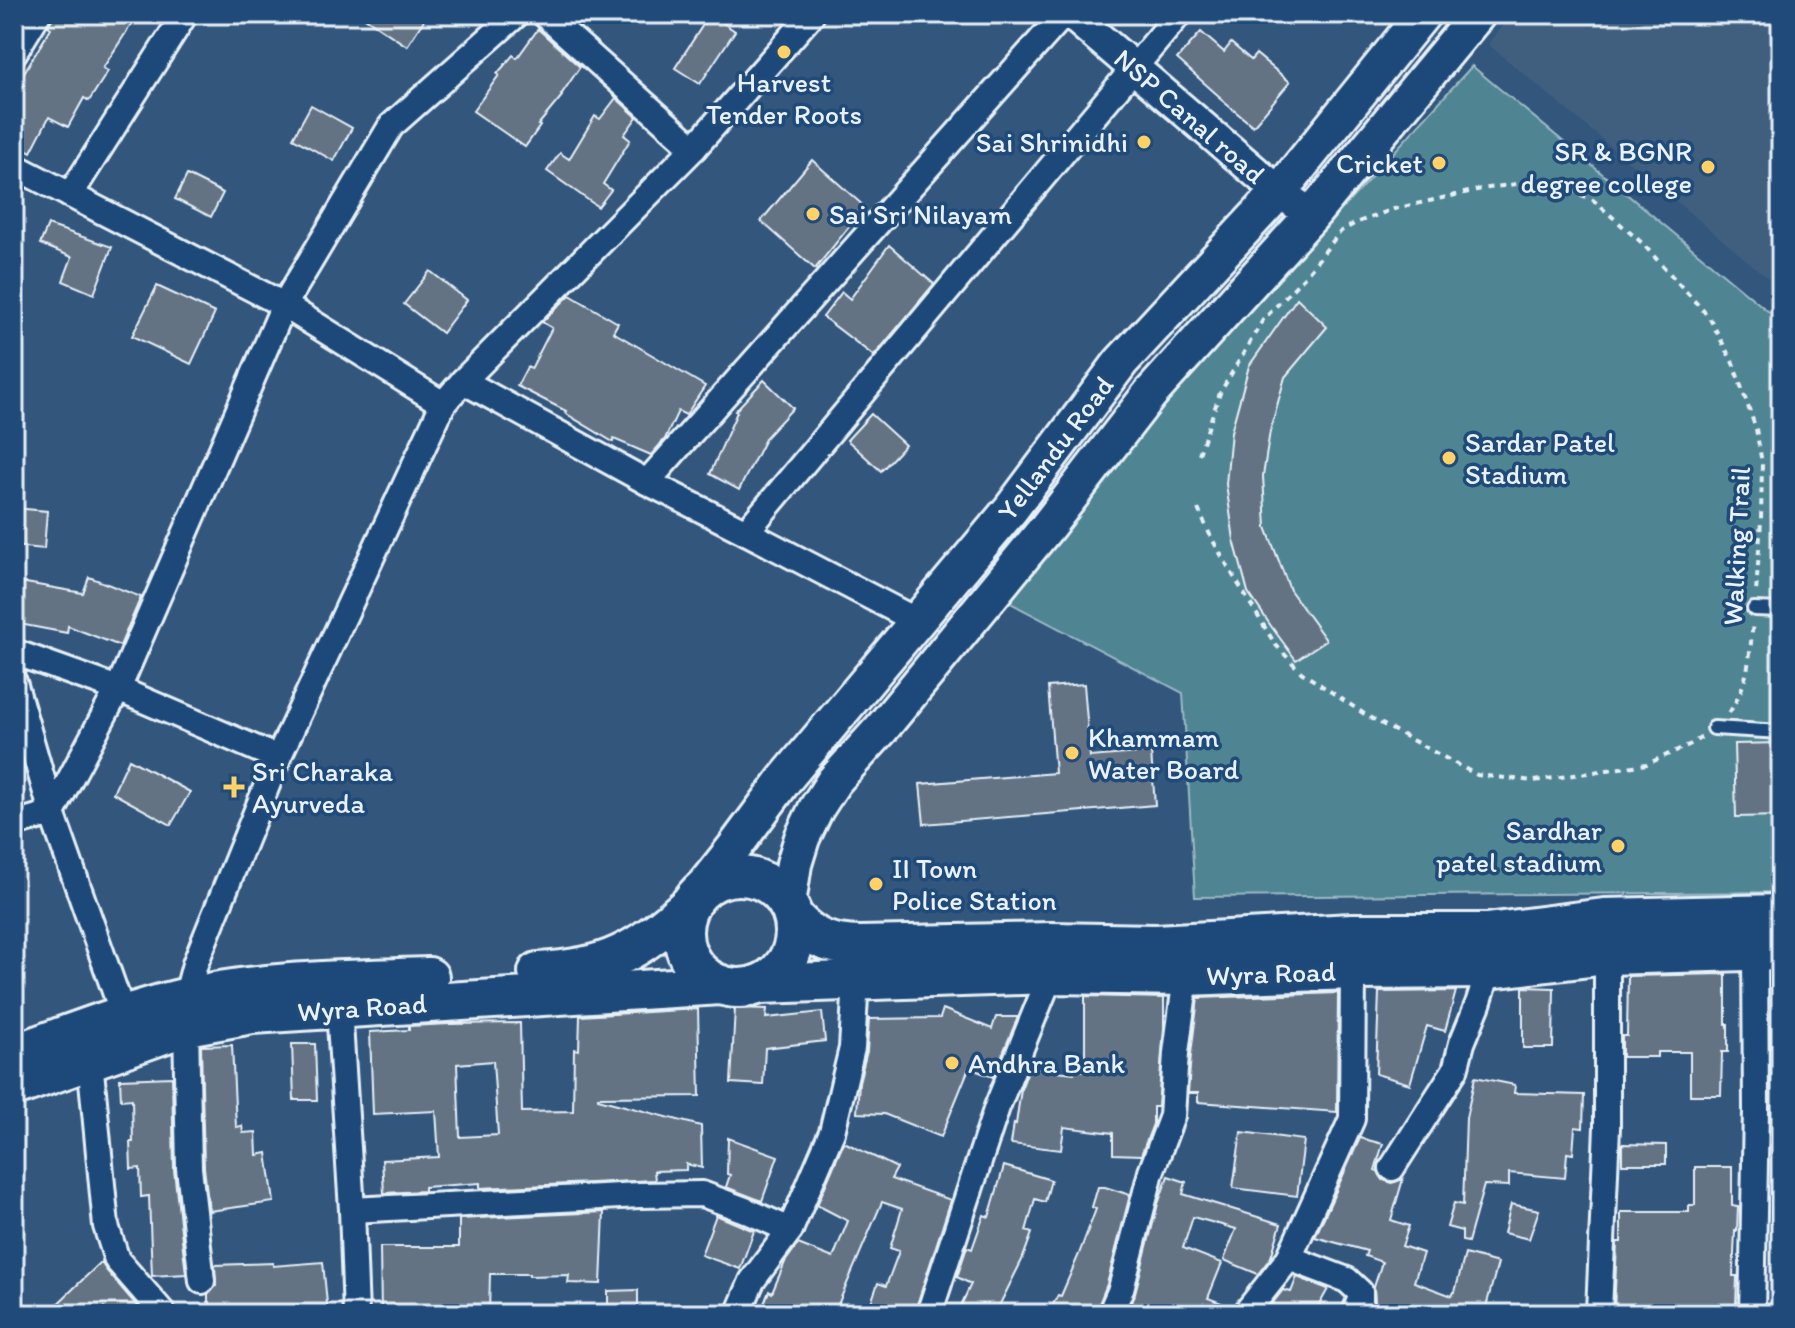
<svg xmlns="http://www.w3.org/2000/svg" width="1795" height="1328" font-family="Itim,sans-serif">
<rect width="100%" height="100%" fill="#33567d"/>
<filter id="ink" filterUnits="userSpaceOnUse"><feTurbulence type="fractalNoise" baseFrequency=".0125" numOctaves="2"/><feDisplacementMap in="SourceGraphic" scale="16" xChannelSelector="R" yChannelSelector="G"/><feConvolveMatrix kernelMatrix="1 2 1 2 8 2 1 2 1" color-interpolation-filters="sRGB"/></filter>
<g filter="url(#ink)">
<path fill="#415f7f" d="M1513,14H1781V289L1488,44Z"/>
<path fill="#4f8492" stroke="#9cbac5" stroke-width="2" d="M1472,66L1781,322V892L1195,897L1183,693L993,594Z"/>
<g fill="#637383" stroke="#e8f1f8" stroke-width="2" fill-rule="evenodd">
<path d="M55,14H138L103,68L108,71L89,101L84,98L68,127L49,117L31,152L14,143V89L51,28L48,26Z"/>
<path d="M359,14H414L424,20L407,46Z"/>
<path d="M710,14L735,31L700,84L675,68Z"/>
<path d="M538,29L580,67L561,95L562,96L538,125L540,126L525,147L473,111L499,75L497,74L513,55L517,58Z"/>
<path d="M1201,32L1224,52L1231,43L1251,60L1256,54L1290,82L1253,126L1219,98L1220,97L1177,59Z"/>
<path d="M616,98L637,117L624,135L630,140L603,184L611,190L598,207L547,171L560,153L569,159L595,116L600,119Z"/>
<path d="M311,105L352,128L334,161L293,138Z"/>
<path d="M812,160L865,207L815,269L761,221Z"/>
<path d="M187,175L223,193L211,217L175,199Z"/>
<path d="M48,225L112,247L94,294L63,281L72,257L40,244Z"/>
<path d="M889,245L934,284L874,356L823,317L842,292L850,299Z"/>
<path d="M430,271L467,300L442,333L404,304Z"/>
<path d="M157,286L215,313L191,364L132,336Z"/>
<path d="M570,295L618,323L613,332L705,386L686,415L678,411L665,439L651,455L614,439L613,442L565,413L566,411L517,386L527,367L531,369L552,328L542,322Z"/>
<path d="M1297,298L1327,327L1285,377L1270,431L1263,476L1266,527L1290,590L1326,640L1296,660L1271,626L1248,592L1234,540L1226,484L1231,432L1249,366Z"/>
<path d="M764,380L793,408L766,437L739,490L710,474L737,412L735,411Z"/>
<path d="M871,414L905,445L881,471L847,440Z"/>
<path d="M14,508L47,511L44,549L14,546Z"/>
<path d="M89,577L141,597L120,646L68,626L67,633L14,623V582L26,583L83,593Z"/>
<path d="M1084,684L1090,757L1151,752L1155,805L924,824L920,784L1055,773L1048,687Z"/>
<path d="M1781,743V816L1736,817L1734,744Z"/>
<path d="M129,759L190,792L171,825L113,793Z"/>
<path d="M1726,974V1024H1728V1052H1722L1721,1095H1690V1052H1657V1057H1622V1036H1627L1628,976Z"/>
<path d="M1523,987L1554,988L1553,1048H1523Z"/>
<path d="M1456,991L1445,1031L1427,1026L1410,1084L1376,1074L1379,992Z"/>
<path d="M1338,993L1337,1112L1198,1102V1093H1188L1191,1054L1198,998Z"/>
<path d="M1085,996L1164,998V1028L1158,1107H1153V1124L1141,1155L1113,1154V1133L1064,1127L1061,1150L1011,1144L1014,1123L1016,1124L1021,1089L1029,1068L1074,1073L1075,1070L1085,1071Z"/>
<path d="M735,1008L767,1009L766,1018L822,1012L825,1041L765,1048L763,1085L731,1083Z"/>
<path d="M698,1009L700,1096L598,1097V1099L701,1126L702,1168L686,1164V1170L654,1171L655,1180L480,1188V1183L424,1187V1191L384,1193L382,1160L439,1157L436,1111L373,1114L370,1032L409,1030V1026L450,1024L520,1023L522,1112L573,1111L574,1049L579,1050L580,1016ZM493,1061L498,1135L460,1137L457,1064Z"/>
<path d="M943,1009L992,1029L996,1017H1018L993,1077L969,1068L941,1137L884,1114L857,1113L859,1082L867,1051L869,1019L940,1018Z"/>
<path d="M1770,1026H1781V1054H1771Z"/>
<path d="M292,1044H315L317,1100H294Z"/>
<path d="M232,1045L236,1127L242,1126L243,1133L256,1132L257,1155L267,1153L274,1202L209,1211L204,1167L201,1046Z"/>
<path d="M172,1077L174,1170L186,1274L152,1276L149,1196L141,1197L140,1168L131,1169L130,1142H133L132,1099L121,1100L120,1079Z"/>
<path d="M1475,1077L1515,1085L1514,1093L1584,1095L1583,1128L1575,1127L1573,1154L1567,1153L1565,1178L1509,1173V1186L1484,1185L1468,1242L1462,1241V1231L1447,1227L1454,1203L1463,1205L1466,1118Z"/>
<path d="M1241,1132L1304,1140L1297,1196L1233,1188Z"/>
<path d="M728,1138L778,1156L762,1201L726,1187L730,1175L727,1174Z"/>
<path d="M1360,1138L1383,1144L1375,1170L1378,1171L1383,1180L1392,1183L1403,1179L1391,1220L1409,1226L1402,1246L1423,1253L1414,1282L1452,1296L1454,1292H1455L1465,1254L1498,1263L1484,1314H1370L1375,1301L1374,1287L1382,1262L1365,1256L1367,1251L1315,1237Z"/>
<path d="M844,1142L897,1168L891,1179L951,1200L914,1314H867L878,1283L886,1286L899,1251L890,1248L902,1209L882,1202L834,1314H760L769,1291L772,1293L785,1262L798,1244L833,1258L848,1221L817,1205Z"/>
<path d="M1622,1144L1666,1145V1164H1622Z"/>
<path d="M1004,1166L1051,1180L1045,1202L1035,1199L1026,1231L1032,1233L1022,1260L995,1314H957L971,1284L957,1277L967,1247L972,1249L984,1215L989,1217Z"/>
<path d="M1695,1167H1732V1206L1738,1207L1737,1231H1735L1733,1276H1737L1736,1307L1663,1306L1662,1314H1614L1617,1242H1621V1212H1689V1205H1695Z"/>
<path d="M1168,1176L1186,1182L1183,1194L1281,1224L1271,1257L1258,1274L1224,1260L1236,1229L1193,1217L1183,1248L1222,1263L1208,1298L1232,1307L1230,1314H1126L1135,1293L1158,1204Z"/>
<path d="M1098,1187H1105L1130,1195L1107,1284L1095,1314H1048L1058,1295L1061,1296L1079,1254L1096,1209L1092,1207Z"/>
<path d="M1511,1204L1539,1210L1529,1239L1504,1233Z"/>
<path d="M604,1212L601,1284L568,1283L569,1275L529,1276V1274H490L489,1314H381L380,1247H459V1219Z"/>
<path d="M716,1215L754,1231L740,1269L701,1255Z"/>
<path d="M101,1262L106,1270L144,1314H112L104,1307L97,1314H47Z"/>
<path d="M323,1262L328,1314H211L210,1302H208V1294L216,1286L215,1265L273,1263V1266Z"/>
<path d="M1297,1277L1328,1289L1314,1314H1307L1296,1308L1292,1314H1264L1283,1290L1291,1292Z"/>
<path d="M638,1290V1314H608V1291Z"/>
</g>
<g fill="none" stroke-linecap="round" stroke-linejoin="round">
<g stroke="#e8f1f8" stroke-width="18">
<g id="service">
<path d="M1754,609L1781,610"/>
<path d="M1714,728L1781,732"/>
</g>
</g>
<g stroke="#e8f1f8" stroke-width="30">
<g id="minor">
<path d="M544,14L694,148"/>
<path d="M14,53L38,14"/>
<path d="M14,166L284,305L443,404"/>
<path d="M70,195L185,14"/>
<path d="M463,381L647,482L746,532L917,621"/>
<path d="M647,482L1064,14"/>
<path d="M746,532L1179,14"/>
<path d="M14,652L118,689L278,758"/>
<path d="M14,682L52,813L123,1014"/>
<path d="M14,824L52,813L118,689L284,305L391,126L517,14"/>
<path d="M186,998L195,964L278,758L443,404L463,381L694,148L812,14"/>
<path d="M339,1008L352,1210L356,1314"/>
<path d="M186,1026L189,1168L202,1281"/>
<path d="M90,1060L106,1226L117,1260L164,1314"/>
<path d="M1392,1168L1455,1070L1462,1043L1478,1004L1489,969"/>
<path d="M352,1210L640,1195L702,1194L745,1210L790,1230"/>
<path d="M1289,1258L1347,1280L1360,1292V1300L1354,1314"/>
<path d="M1599,1312L1607,1127V955"/>
<path d="M738,1314L752,1281L790,1230L832,1132L852,1048L856,980"/>
<path d="M929,1314L997,1107L1051,974"/>
<path d="M1110,1314L1121,1289L1151,1172L1172,1116L1176,1053L1186,976"/>
<path d="M1245,1314L1289,1258L1352,1119L1353,970"/>
<path d="M1752,1314L1756,1110L1755,950"/>
</g>
</g>
<g stroke="#e8f1f8" stroke-width="36">
<path id="tertiary" d="M1071,14L1279,192L1312,215"/>
</g>
<g stroke="#e8f1f8" stroke-width="40">
<g id="secondary">
<path d="M699,892L734,848L785,779L1011,509L1121,362L1279,192L1423,14"/>
<path d="M788,904L794,864L802,838L816,809L834,781L882,728L1047,527L1150,394L1312,215L1478,14"/>
</g>
</g>
<g stroke="#e8f1f8" stroke-width="44">
<g id="primary">
<circle cx="739" cy="932" r="56"/>
<path d="M794,918C815,940 829,945 860,946L1051,942L1156,944L1352,933H1487L1604,918L1781,914"/>
<path d="M538,972C609,969 637,951 688,906"/>
<path d="M760,984L1051,974L1186,976L1353,970L1489,969L1607,955L1781,950"/>
<path d="M14,1054C70,1034 125,1012 184,998C263,980 347,980 429,977"/>
<path d="M14,1087L186,1026L252,1014L721,985"/>
</g>
</g>
<g stroke="#e8f1f8" stroke-width="4" stroke-dasharray="6 6" stroke-linecap="butt">
<path d="M1199,454L1220,393L1263,320L1305,276L1341,231L1358,222L1394,209L1482,189L1523,183L1570,190L1593,200L1642,243L1709,317L1733,363L1756,429L1762,463L1761,521L1756,593"/>
<path d="M1198,509L1212,539L1234,577L1275,644L1301,672L1369,717L1477,775L1534,781L1647,764L1691,744L1702,737"/>
<path d="M1729,713C1750,680 1749,659 1753,622"/>
</g>
<use href="#service" stroke="#1f4a7a" stroke-width="12"/>
<use href="#minor" stroke="#1f4a7a" stroke-width="24"/>
<use href="#tertiary" stroke="#1f4a7a" stroke-width="30"/>
<use href="#secondary" stroke="#1f4a7a" stroke-width="34"/>
<use href="#primary" stroke="#1f4a7a" stroke-width="38"/>
</g>
</g>
<g fill="#ffd166" stroke="#1f4a7a" stroke-width="3">
<circle cx="784" cy="52" r="8"/>
<circle cx="1144" cy="142" r="8"/>
<circle cx="1439" cy="163" r="8"/>
<circle cx="1708" cy="167" r="8"/>
<circle cx="813" cy="214" r="8"/>
<circle cx="1449" cy="458" r="8"/>
<circle cx="1072" cy="753" r="8"/>
<path d="M230 775h8v8h8v8h-8v8h-8v-8h-8v-8h8z"/>
<circle cx="1618" cy="846" r="8"/>
<circle cx="876" cy="884" r="8"/>
<circle cx="952" cy="1063" r="8"/>
</g>
<g text-anchor="middle" dominant-baseline="central" stroke-width="7" stroke-linejoin="round" paint-order="stroke">
<g font-size="28" fill="#e8f1f8" stroke="#1f4a7a" text-anchor="start">
<text x="784" y="82" text-anchor="middle">Harvest<tspan x="784" dy="32">Tender Roots</tspan></text>
<text x="1128" y="142" text-anchor="end">Sai Shrinidhi</text>
<text x="1692" y="151" text-anchor="end">SR &amp; BGNR<tspan x="1692" dy="32">degree college</tspan></text>
<text x="1423" y="163" text-anchor="end">Cricket</text>
<text x="829" y="214">Sai Sri Nilayam</text>
<text x="1465" y="442">Sardar Patel<tspan x="1465" dy="32">Stadium</tspan></text>
<text x="1088" y="737">Khammam<tspan x="1088" dy="32">Water Board</tspan></text>
<text x="252" y="771">Sri Charaka<tspan x="252" dy="32">Ayurveda</tspan></text>
<text x="1602" y="830" text-anchor="end">Sardhar<tspan x="1602" dy="32">patel stadium</tspan></text>
<text x="892" y="868">II Town<tspan x="892" dy="32">Police Station</tspan></text>
<text x="968" y="1063">Andhra Bank</text>
</g>
<g font-size="28" fill="#e8f1f8" stroke="#1f4a7a">
<text transform="translate(1190 116) rotate(41)">NSP Canal road</text>
<text transform="translate(1055 448) rotate(-53)">Yellandu Road</text>
<text transform="translate(1736 546) rotate(-87)">Walking Trail</text>
<text transform="translate(1271 973) rotate(-2)">Wyra Road</text>
<text transform="translate(362 1007) rotate(-4)">Wyra Road</text>
</g>
</g>
<rect width="1795" height="1328" fill="none" stroke="#1f4a7a" stroke-width="48"/>
<rect x="24" y="24" width="1747" height="1280" fill="none" stroke="#e8f1f8" stroke-width="3" filter="url(#ink)"/>
</svg>
